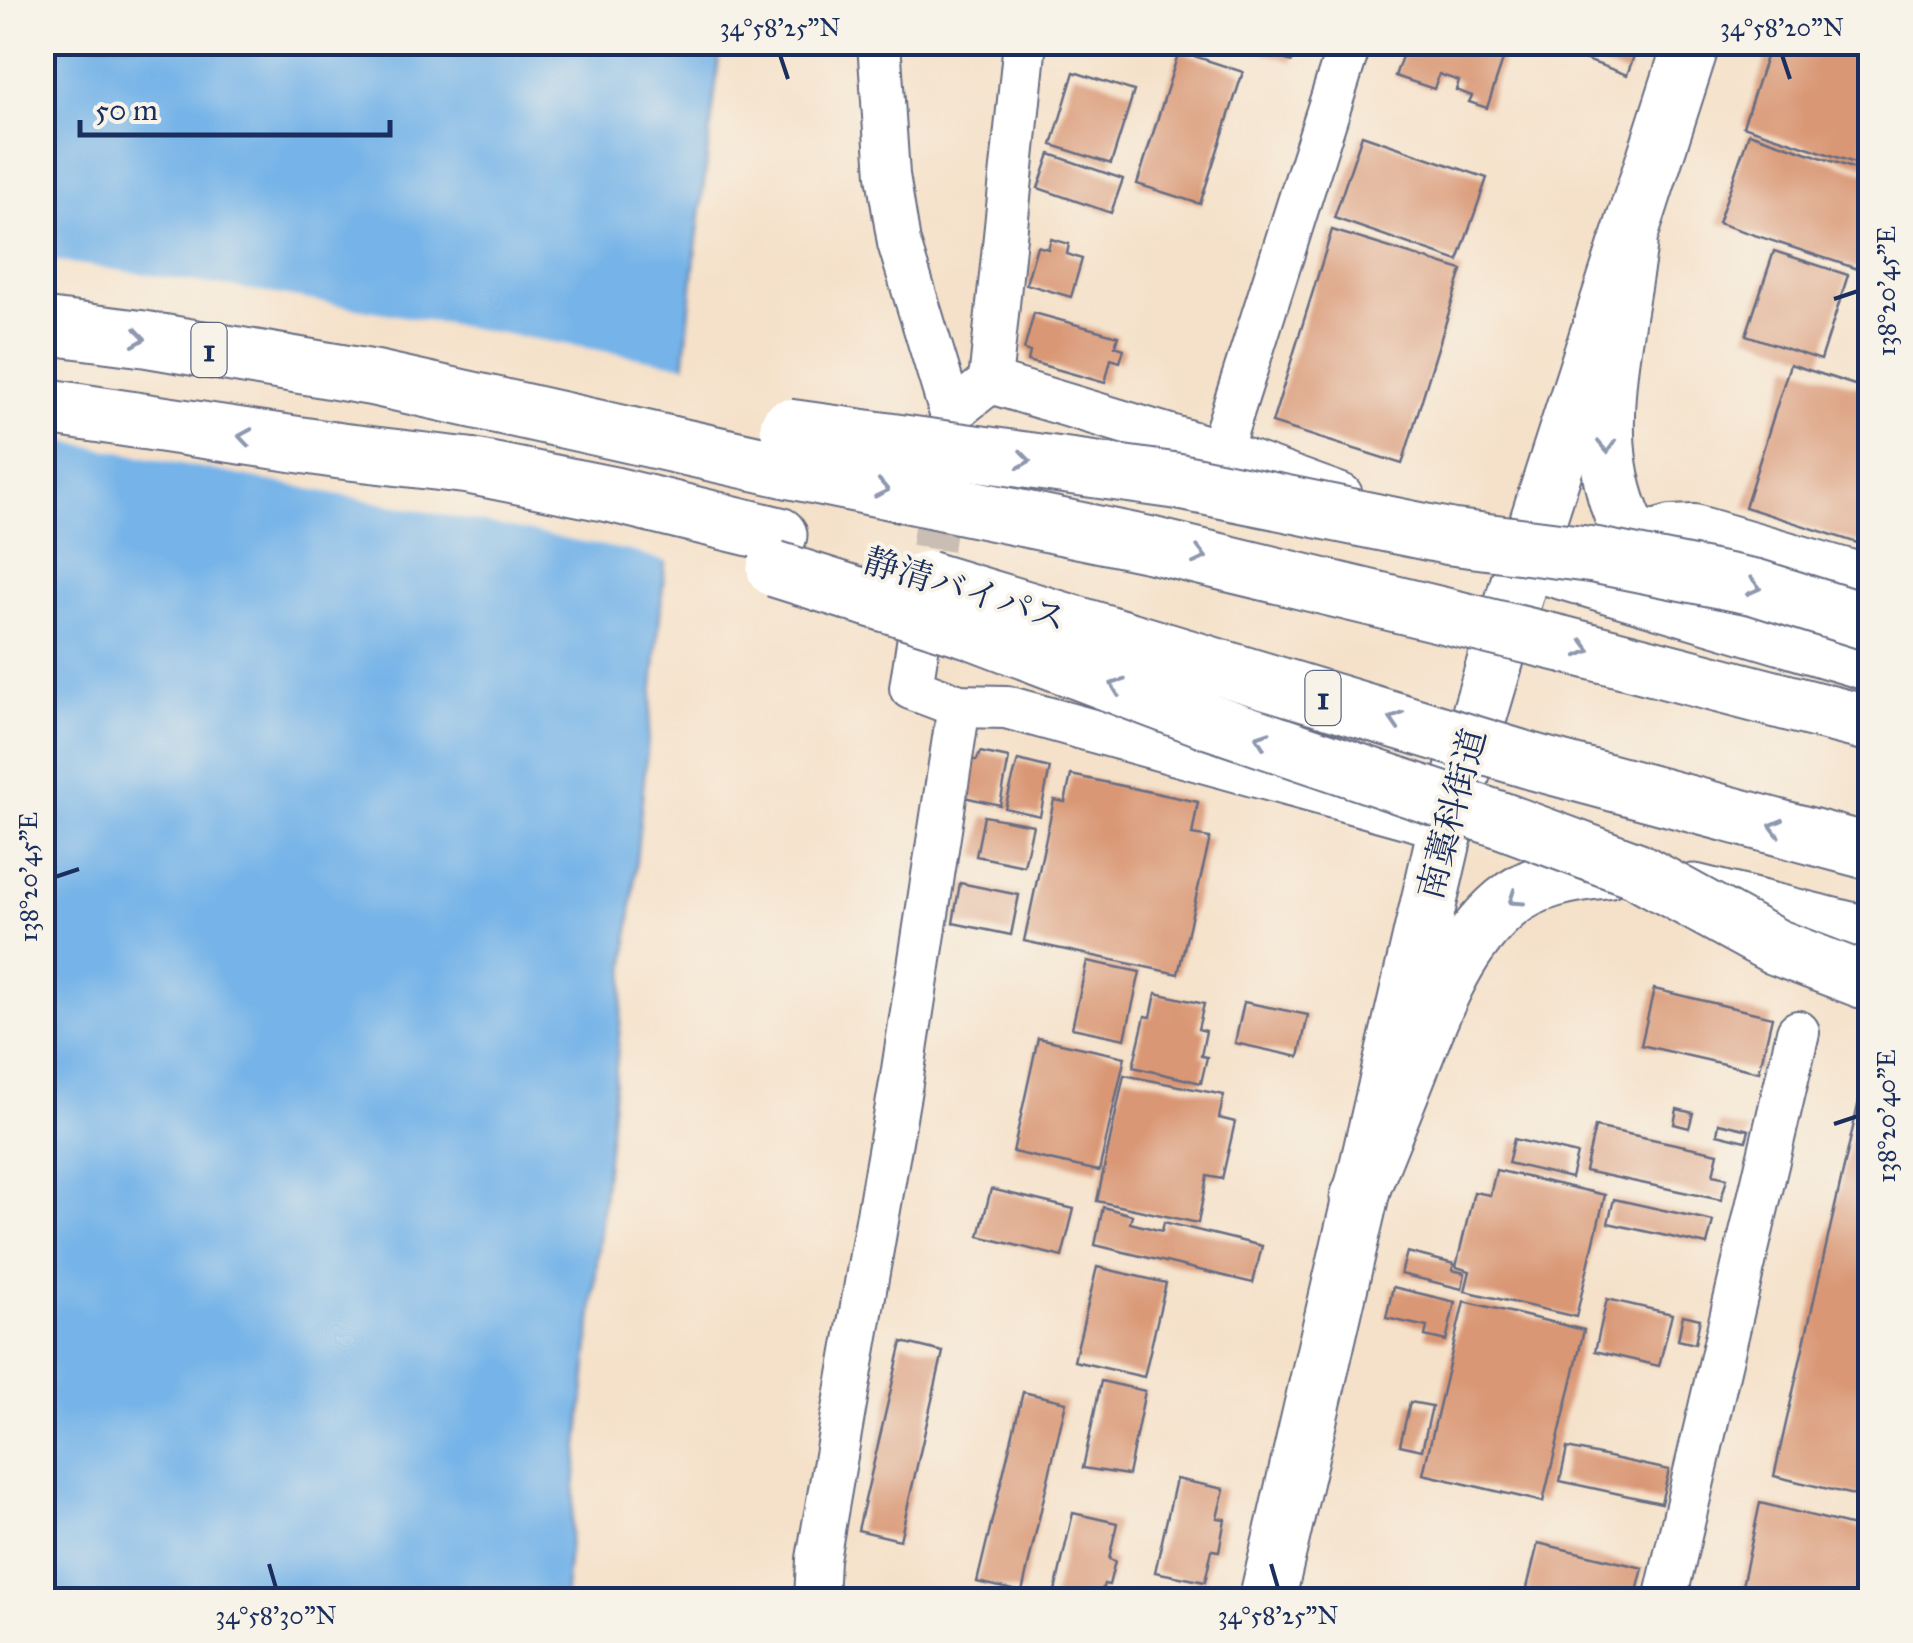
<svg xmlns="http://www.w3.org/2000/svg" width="1913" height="1643" font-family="'IM FELL Great Primer','Noto Serif JP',serif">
<rect width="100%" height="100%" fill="#f7f3e8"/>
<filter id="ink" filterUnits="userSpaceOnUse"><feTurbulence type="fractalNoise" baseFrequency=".01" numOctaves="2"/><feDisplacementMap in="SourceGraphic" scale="20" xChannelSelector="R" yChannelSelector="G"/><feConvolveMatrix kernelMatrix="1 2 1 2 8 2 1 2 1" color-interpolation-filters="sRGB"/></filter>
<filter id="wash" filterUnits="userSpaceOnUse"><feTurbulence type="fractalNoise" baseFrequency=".0048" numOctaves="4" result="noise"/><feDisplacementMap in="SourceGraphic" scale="40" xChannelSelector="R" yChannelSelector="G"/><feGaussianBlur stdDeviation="2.25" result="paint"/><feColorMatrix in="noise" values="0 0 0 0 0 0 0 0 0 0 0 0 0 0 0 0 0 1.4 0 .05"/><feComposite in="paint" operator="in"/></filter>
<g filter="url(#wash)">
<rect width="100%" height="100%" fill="#f5e1c9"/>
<path fill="#75b3e8" stroke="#4871a3" stroke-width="2.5" d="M42,43H721L695,256L564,1600H43Z"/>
<path fill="#f5e1c9" d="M43,259L263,292L689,366L670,563L634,552L43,437Z"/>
<g id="blocks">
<g fill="#d99774">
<path d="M1233,42H1298L1292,62Z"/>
<path d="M1407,42H1452L1503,60L1487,108L1469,102L1472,96L1456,90L1459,81L1439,74L1434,89L1395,76Z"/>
<path d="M1538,42H1639L1627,75Z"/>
<path d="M1771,42H1870V168L1743,126Z"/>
<path d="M1179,51L1243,72L1200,204L1137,184Z"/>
<path d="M1074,72L1134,91L1111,164L1052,145Z"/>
<path d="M1749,133L1870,174V273L1718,223Z"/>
<path d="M1362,135L1487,178L1458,261L1334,218Z"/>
<path d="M1050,154L1123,179L1111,213L1038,188Z"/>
<path d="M1332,230L1462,270L1402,464L1272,423Z"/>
<path d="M1051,239L1069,244L1067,254L1082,259L1071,297L1026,284L1037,246L1048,249Z"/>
<path d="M1774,251L1848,275L1821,360L1746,335Z"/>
<path d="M1034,313L1118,336L1115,346L1124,349L1120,362L1111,359L1105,383L1028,361L1030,352L1024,350Z"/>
<path d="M1790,364L1870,390V547L1745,507Z"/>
<path d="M980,752L1009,758L1000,805L964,797L972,760H977Z"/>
<path d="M1018,760L1050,768L1040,816L1005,808Z"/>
<path d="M1071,775L1198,802L1192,835L1210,838L1178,974L1024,941L1054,800L1065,802Z"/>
<path d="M984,816L1033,825L1024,866L976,856Z"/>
<path d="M960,883L1019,895L1011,935L953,923Z"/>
<path d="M1087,961L1140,972L1125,1039L1072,1028Z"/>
<path d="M1654,989L1772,1017L1759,1072L1641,1045Z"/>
<path d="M1156,993L1204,1004L1198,1029L1206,1031L1201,1056L1207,1057L1201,1083L1133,1067L1145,1016L1151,1017Z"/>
<path d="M1244,1002L1308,1015L1299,1057L1235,1043Z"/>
<path d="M1038,1038L1125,1057L1099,1171L1013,1152Z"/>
<path d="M1124,1075L1224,1095L1219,1118L1235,1122L1222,1179L1207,1176L1198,1223L1097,1201Z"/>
<path d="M1861,1092L1870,1095V1499L1774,1476Z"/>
<path d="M1677,1109L1693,1113L1689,1128L1674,1124Z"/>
<path d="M1719,1123L1749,1130L1746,1141L1717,1134Z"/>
<path d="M1595,1127L1718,1153L1713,1175L1727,1178L1721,1200L1585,1171Z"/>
<path d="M1514,1139L1577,1154L1571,1178L1508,1163Z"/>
<path d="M1496,1170L1605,1195L1576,1317L1465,1291L1470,1271L1456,1267L1474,1192L1490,1195Z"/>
<path d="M991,1189L1074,1209L1062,1257L979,1236Z"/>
<path d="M1614,1199L1713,1221L1707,1245L1608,1223Z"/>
<path d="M1103,1207L1132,1215L1130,1223L1162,1231L1164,1222L1262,1246L1253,1283L1095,1245Z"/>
<path d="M1407,1252L1454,1264L1452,1270L1465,1273L1462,1289L1401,1274Z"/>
<path d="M1097,1267L1166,1283L1144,1377L1074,1361Z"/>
<path d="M1393,1287L1455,1302L1446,1341L1425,1336L1427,1327L1386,1318Z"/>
<path d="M1607,1299L1672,1314L1659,1366L1595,1351Z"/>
<path d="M1464,1301L1584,1330L1543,1502L1423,1474Z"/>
<path d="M1683,1315L1700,1319L1695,1344L1678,1340Z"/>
<path d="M902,1342L943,1352L900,1540L858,1530Z"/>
<path d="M1101,1381L1145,1391L1128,1475L1083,1468Z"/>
<path d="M1023,1392L1066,1402L1022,1592L977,1582Z"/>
<path d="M1410,1402L1432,1406L1422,1450L1400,1445Z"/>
<path d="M1567,1448L1669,1470L1661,1503L1560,1481Z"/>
<path d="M1176,1479L1224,1489L1217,1518L1225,1519L1219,1551L1212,1550L1205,1582L1155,1572Z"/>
<path d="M1760,1503L1870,1530V1579L1866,1600H1739Z"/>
<path d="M1073,1513L1117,1523L1109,1559L1115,1561L1109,1585L1104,1584L1099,1600H1053Z"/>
<path d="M1538,1543L1643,1568L1635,1600H1563L1526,1592Z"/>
<path d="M875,1592L908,1599V1600H873Z"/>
</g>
</g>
</g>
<g filter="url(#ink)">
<use href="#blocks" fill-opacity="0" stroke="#676d83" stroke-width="2.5"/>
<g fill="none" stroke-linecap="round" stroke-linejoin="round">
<path stroke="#c9bdb4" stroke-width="42" stroke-dasharray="42 21" stroke-linecap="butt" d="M923,611L943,474"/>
<g stroke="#676d83" stroke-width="46">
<g id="minor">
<path d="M879,42L888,175L899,243L951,413L990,382L1025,42"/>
<path d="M990,382L1220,451L1341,495"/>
<path d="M1220,451L1350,42"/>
<path d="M1632,538L1671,527L1694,526L1870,577"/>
<path d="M919,637L911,688L959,706L1006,707L1446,828"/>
<path d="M816,1600L818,1559L901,1083L959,706"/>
<path d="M1665,1600L1798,1032"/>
</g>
</g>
<g stroke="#676d83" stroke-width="59">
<path id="secondary" d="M1267,1600L1446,828L1525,561L1692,42"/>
</g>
<g stroke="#676d83" stroke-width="59">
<g id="trunk">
<path d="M1629,245C1613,358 1574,483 1661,577C1673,590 1689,600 1702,612"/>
<path d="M42,326L144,339L374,378L787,470"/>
<path d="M42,406L341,451L469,466L614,495L779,535"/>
<path d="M1547,567L1870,663"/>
<path d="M1694,892L1870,935"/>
<path d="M1358,1198C1376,1155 1393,1112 1410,1069C1434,1009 1455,947 1505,904C1533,880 1571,874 1606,870"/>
</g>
</g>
<use href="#minor" stroke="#fff" stroke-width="42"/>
<use href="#secondary" stroke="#fff" stroke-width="55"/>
<use href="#trunk" stroke="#fff" stroke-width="55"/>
<g stroke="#676d83" stroke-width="59" stroke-linecap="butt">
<g id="trunk-bridge">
<path d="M788,427L1176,481L1451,537L1594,555L1755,587L1870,623"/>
<path d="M787,470L1151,545L1562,644L1870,724"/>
<path d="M775,569L969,630L1209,721L1501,820L1636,870L1776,947L1870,983"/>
<path d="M927,579L1534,762L1870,852"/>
</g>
</g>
<use href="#trunk-bridge" stroke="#fff" stroke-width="55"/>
</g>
<defs><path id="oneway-chevron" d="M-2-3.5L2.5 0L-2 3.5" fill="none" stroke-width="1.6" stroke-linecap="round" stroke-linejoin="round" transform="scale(2.5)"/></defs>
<g stroke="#8d97ae">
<use href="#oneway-chevron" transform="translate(139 338) rotate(8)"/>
<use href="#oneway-chevron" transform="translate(245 437) rotate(-171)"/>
<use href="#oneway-chevron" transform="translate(1607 446) rotate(87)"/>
<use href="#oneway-chevron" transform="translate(1024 460) rotate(8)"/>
<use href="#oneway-chevron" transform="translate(882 489) rotate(12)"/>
<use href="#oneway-chevron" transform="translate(1200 556) rotate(14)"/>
<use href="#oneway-chevron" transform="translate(1754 587) rotate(14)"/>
<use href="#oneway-chevron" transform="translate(1584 649) rotate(15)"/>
<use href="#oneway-chevron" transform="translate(1117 686) rotate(-159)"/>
<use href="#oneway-chevron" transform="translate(1396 720) rotate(-163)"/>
<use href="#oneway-chevron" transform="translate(1262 739) rotate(-161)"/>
<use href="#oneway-chevron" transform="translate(1776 827) rotate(-165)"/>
<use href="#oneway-chevron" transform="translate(1515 899) rotate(146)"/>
</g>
</g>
<path fill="none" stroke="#1b2f5e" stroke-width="4" d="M780,55L788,79M1782,55L1790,79M1834,299L1858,291M55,877L79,869M1834,1124L1858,1116M269,1564L276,1588M1271,1564L1278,1588"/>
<g text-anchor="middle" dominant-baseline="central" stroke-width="8" stroke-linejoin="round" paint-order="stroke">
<g fill="#f7f3e8" stroke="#5d6a87" stroke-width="2.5">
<rect x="191.5" y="323" width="35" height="54" rx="8"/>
<rect x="1305.5" y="671" width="35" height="54" rx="8"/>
</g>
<g font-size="32" font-weight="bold" fill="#1b2f5e">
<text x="209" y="350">1</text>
<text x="1323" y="698">1</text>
</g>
<g font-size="35" fill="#1b2f5e" stroke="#f7f3e8">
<text transform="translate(965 590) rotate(17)">静清バイパス</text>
<text transform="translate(1452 814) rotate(-75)">南藁科街道</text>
</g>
</g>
<rect width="1913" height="1643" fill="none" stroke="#f7f3e8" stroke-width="110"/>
<path d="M80 120v15h310v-15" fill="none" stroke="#1b2f5e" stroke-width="5"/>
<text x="95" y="120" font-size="30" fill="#1b2f5e" stroke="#f7f3e8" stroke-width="8" paint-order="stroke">50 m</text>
<rect x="55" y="55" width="1803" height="1533" fill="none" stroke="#1b2f5e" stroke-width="4"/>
<g font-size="25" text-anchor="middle" fill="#1b2f5e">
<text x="780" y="36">34°58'25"N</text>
<text x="1782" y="36">34°58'20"N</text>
<text transform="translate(1886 291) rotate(-90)" y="9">138°20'45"E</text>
<text transform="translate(28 877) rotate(-90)" y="9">138°20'45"E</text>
<text transform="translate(1886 1116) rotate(-90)" y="9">138°20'40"E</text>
<text x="276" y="1624">34°58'30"N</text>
<text x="1278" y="1624">34°58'25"N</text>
</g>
</svg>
